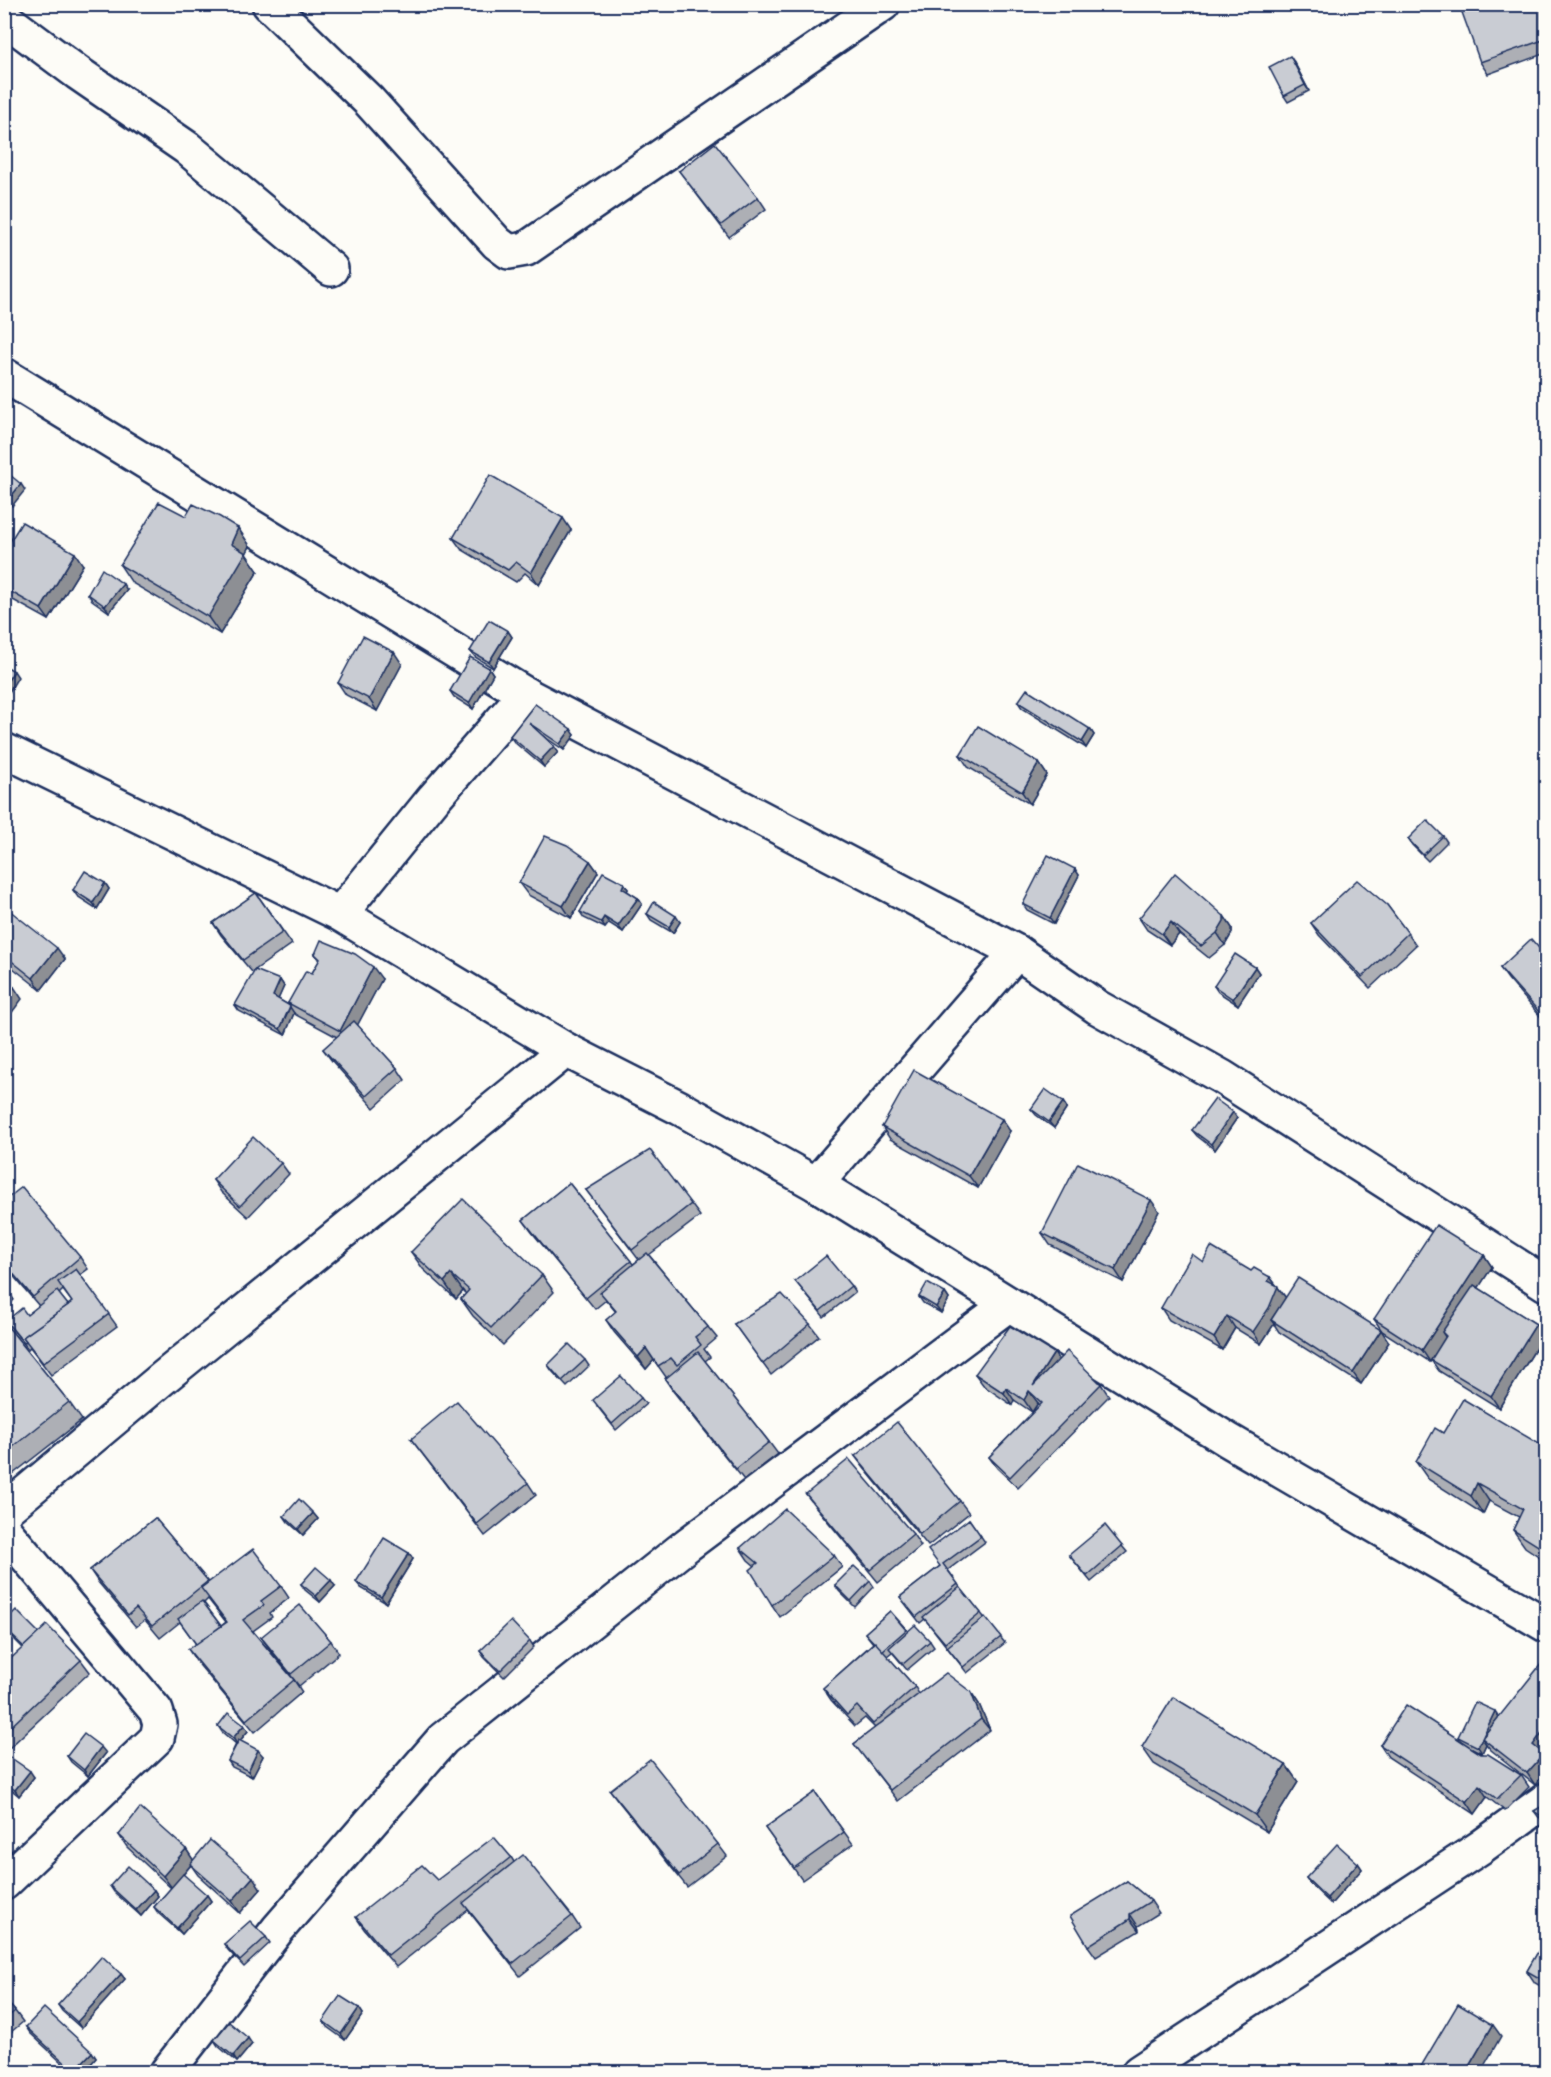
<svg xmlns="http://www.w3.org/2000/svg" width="1551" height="2077" font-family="'Balsamiq Sans',sans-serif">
<rect width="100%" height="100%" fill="#fdfcf7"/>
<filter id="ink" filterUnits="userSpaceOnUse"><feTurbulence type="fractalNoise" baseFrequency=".0167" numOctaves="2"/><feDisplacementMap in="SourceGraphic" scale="12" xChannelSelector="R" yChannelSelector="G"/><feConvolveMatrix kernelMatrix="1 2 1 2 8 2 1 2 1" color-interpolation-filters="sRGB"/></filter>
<g filter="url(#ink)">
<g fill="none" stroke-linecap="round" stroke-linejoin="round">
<g stroke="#1b2f5e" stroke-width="38">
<g id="minor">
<path d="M269,4L369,101L497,243L509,252L526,249L883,4"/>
<path d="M4,18L78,73L187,148L331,269"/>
<path d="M4,375L525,694L1017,952L1097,1007L1222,1077L1546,1284"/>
<path d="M4,750L340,914L566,1050L680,1108L816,1184L1228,1440L1546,1625"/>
<path d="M340,914L434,798L525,694"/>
<path d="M816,1184L1017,952"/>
<path d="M4,1511L163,1378L566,1050"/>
<path d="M4,1530L156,1711L160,1724L157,1738L4,1883"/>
<path d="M167,2072L278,1929L443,1739L687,1545L1009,1304"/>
<path d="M1139,2072L1481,1847L1546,1800"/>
</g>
</g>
<use href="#minor" stroke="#fdfcf7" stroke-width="33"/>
</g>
<g fill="#adafb5" stroke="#1b2f5e" stroke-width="1.5" fill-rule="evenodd">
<path d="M1546,4V53L1488,74L1480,62Z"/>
<path d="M1294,62L1309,91L1288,102L1284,96Z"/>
<path d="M679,171L758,197L766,209L729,237Z"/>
<path d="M186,516L238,528L250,546L246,554L258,571L220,634L132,583L120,565Z"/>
<path d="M571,530L539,585L525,573L516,582L461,549L453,538Z"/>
<path d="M4,551L83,565L49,620L4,595Z"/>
<path d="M127,590L109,612L92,600L88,594Z"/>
<path d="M508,631L512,637L493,668L475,657L470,651Z"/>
<path d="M402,664L377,711L346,695L338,683Z"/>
<path d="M489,668L493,674L473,709L454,697L450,691Z"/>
<path d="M1018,702L1090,729L1094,735L1086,748L1022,708Z"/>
<path d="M535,704L575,735L564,750L543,736L558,752L544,767L514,742L510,736Z"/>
<path d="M960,755L1039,763L1047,775L1030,804L968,767Z"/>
<path d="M1443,836L1447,842L1428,861L1412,845L1408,839Z"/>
<path d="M590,861L598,872L571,918L528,895L519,883Z"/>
<path d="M1075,869L1079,875L1054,924L1027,910L1023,904Z"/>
<path d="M105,883L109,889L97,909L77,896L73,890Z"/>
<path d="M624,883L628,889L627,891L638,898L642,904L623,932L609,923L605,928L584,918L580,912Z"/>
<path d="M256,893L292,944L252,972L221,935L213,923Z"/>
<path d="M1387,905L1416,945L1370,988L1319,935L1311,923Z"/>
<path d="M4,906L65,959L41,990L4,961Z"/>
<path d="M647,914L680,922L673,933L651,920Z"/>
<path d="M1224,916L1232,928V933L1225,945L1209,958L1179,934L1170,945L1147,930L1139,918Z"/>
<path d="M315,954L382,979L357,1025L397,1068L405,1080L374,1108L332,1061L323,1049L337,1037L296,1015L294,1013L285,1035L239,1011L235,1005L280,980L284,986L278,999L290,1006L288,1003L312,973L319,961Z"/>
<path d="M1546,956V1023L1508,979L1500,968Z"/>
<path d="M1255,967L1259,973L1238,1005L1218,992L1214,986Z"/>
<path d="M1063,1102L1067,1108L1054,1128L1036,1115L1031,1109Z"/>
<path d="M1237,1118L1215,1150L1197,1136L1192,1130Z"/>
<path d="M882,1127L1010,1131L978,1188L890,1139Z"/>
<path d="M281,1163L289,1174L248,1217L221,1192L213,1180Z"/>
<path d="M569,1183L633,1264L639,1260L586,1190L691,1204L700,1216L649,1255L708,1327L717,1338L704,1349L710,1357L705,1361L769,1442L778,1454L744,1480L673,1391L665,1379L666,1377L654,1360L646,1369L614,1332L606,1320L616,1312L606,1300L595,1309L531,1231L523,1220Z"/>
<path d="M4,1201L80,1257L88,1269L80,1275L117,1326L51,1375L30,1347L28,1349L6,1321L27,1315L39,1306L4,1265ZM63,1290L72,1302L68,1305L59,1294Z"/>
<path d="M1159,1211L1123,1282L1050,1245L1042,1233Z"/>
<path d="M411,1252L542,1275L554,1292L503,1345L473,1316L461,1299L466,1294L463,1291L456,1299L423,1269Z"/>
<path d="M1484,1255L1492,1267L1478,1288L1536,1324L1544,1335L1499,1408L1439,1371L1431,1360L1430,1362L1382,1331L1374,1319Z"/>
<path d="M1203,1262L1251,1271L1270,1277L1286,1298L1389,1342L1361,1384L1279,1332L1274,1324L1261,1344L1235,1328L1222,1350L1169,1320L1161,1308Z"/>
<path d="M795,1281L851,1286L855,1292L824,1317Z"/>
<path d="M945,1293L949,1299L941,1313L923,1303L919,1297Z"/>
<path d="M4,1322L69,1402L82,1420L13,1474L4,1464Z"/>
<path d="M734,1324H810L819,1336L771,1375Z"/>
<path d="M585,1360L589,1366L567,1387L552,1371L548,1365Z"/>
<path d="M1059,1360L1101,1384L1109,1396L1018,1488L997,1468L989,1457L1040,1405L1038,1403L1032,1412L1014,1400L1012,1405L984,1386L975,1374Z"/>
<path d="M641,1398L646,1404L616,1430L597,1406Z"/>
<path d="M1443,1433L1546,1448V1561L1525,1547L1513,1530L1519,1517L1489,1501L1483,1514L1428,1479L1416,1462Z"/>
<path d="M411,1439L528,1483L536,1495L485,1536Z"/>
<path d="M855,1456L960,1501L969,1513L928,1546L864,1468Z"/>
<path d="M806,1494L913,1534L921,1546L878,1582L815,1506Z"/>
<path d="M313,1513L318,1519L303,1535L288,1522L284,1516Z"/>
<path d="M155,1518L208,1582L281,1586L289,1598L270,1613L272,1617L253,1631L294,1680L302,1692L255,1732L196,1661L188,1649L196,1644L180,1622L160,1638L145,1620L136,1627L98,1582L90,1570ZM208,1599L226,1622L221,1626L204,1603Z"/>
<path d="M969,1519L985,1542L948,1570L962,1590L1005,1643L967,1673L925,1619L920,1623L900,1597L940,1566Z"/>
<path d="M1122,1546L1127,1552L1091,1582L1069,1555Z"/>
<path d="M740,1548L834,1555L842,1567L780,1617L772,1605L755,1566L748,1560Z"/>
<path d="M409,1553L413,1559L386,1603L361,1588L356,1582Z"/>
<path d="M870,1581L874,1587L855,1607L839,1591L835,1585Z"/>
<path d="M301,1584L335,1586L320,1602L305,1590Z"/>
<path d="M890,1611L908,1631L930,1641L934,1647L907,1670L892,1652L887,1656L915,1687L919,1694L971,1692L979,1704L990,1730L898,1801L854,1744L875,1728L865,1718L855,1726L831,1700L823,1688L873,1643L865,1633Z"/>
<path d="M4,1622L39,1633L81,1660L90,1672L7,1750L4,1748V1665L23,1648L4,1629Z"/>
<path d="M261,1637L331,1641L339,1653L299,1686L269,1648Z"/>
<path d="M530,1641L534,1647L504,1677L484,1657L480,1651Z"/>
<path d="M1499,1717L1543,1753L1535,1785L1491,1750L1486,1744L1482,1753L1472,1748L1521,1775L1529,1787L1505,1811L1487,1797L1475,1814L1388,1757L1380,1745L1460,1740L1458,1737Z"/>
<path d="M244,1725L248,1731L240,1741L263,1756L252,1777L232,1767L228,1761L236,1744L222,1732L218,1726Z"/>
<path d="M1142,1747L1286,1765L1298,1782L1267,1832L1154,1764Z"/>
<path d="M4,1753L34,1777L19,1796L4,1784Z"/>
<path d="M106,1753L88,1776L71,1762L67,1756Z"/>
<path d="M610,1790L718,1844L727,1856L687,1887L619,1802Z"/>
<path d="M815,1792L853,1844L802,1880L765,1828Z"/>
<path d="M1546,1804V1826L1543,1823L1534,1811Z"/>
<path d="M119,1835L186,1849L193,1860L261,1889L240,1913L198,1875L191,1865L178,1881L207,1895L211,1901L182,1934L158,1913L154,1907L171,1888L127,1847Z"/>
<path d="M511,1857L514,1862L572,1916L580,1928L520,1976L468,1910L396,1967L364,1929L356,1917L437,1880Z"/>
<path d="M1358,1863L1362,1869L1331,1904L1310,1884L1306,1878Z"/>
<path d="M1127,1881L1151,1901L1159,1913L1138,1926L1139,1931L1096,1957L1088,1946Z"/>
<path d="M110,1886L154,1890L158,1896L141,1916L114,1892Z"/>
<path d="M266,1937L270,1943L244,1967L228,1950L224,1944Z"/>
<path d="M1546,1938V1989L1535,1983L1527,1971Z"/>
<path d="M121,1974L125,1979L81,2028L62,2011L58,2005Z"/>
<path d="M4,1999L15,2011L23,2022L4,2038Z"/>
<path d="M359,2008L363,2014L345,2040L327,2027L323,2021Z"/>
<path d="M26,2027L92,2052L96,2058L83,2073H73L30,2033Z"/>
<path d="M214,2040L252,2044L237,2062L218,2046Z"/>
</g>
<g fill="#8d8f94" stroke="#1b2f5e" stroke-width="1.5">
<path d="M1290,56L1294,62L1309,91L1305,85Z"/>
<path d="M21,484L25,490L12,506L8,500Z"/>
<path d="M563,518L571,530L539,585L531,573Z"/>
<path d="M238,528L250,546L246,554L258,571L220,634L208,617L231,544Z"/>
<path d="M75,553L83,565L49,620L41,609Z"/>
<path d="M123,584L127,590L109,612L105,606Z"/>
<path d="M508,631L512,637L493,668L489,662Z"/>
<path d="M394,652L402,664L377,711L369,699Z"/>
<path d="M489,668L493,674L473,709L469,703Z"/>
<path d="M14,671L18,677L6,697L4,696V686Z"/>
<path d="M571,729L575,735L564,750L560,744Z"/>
<path d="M1090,729L1094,735L1086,748L1082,742Z"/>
<path d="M554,746L558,752L544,767L540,761Z"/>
<path d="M1039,763L1047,775L1030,804L1022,792Z"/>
<path d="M590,861L598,872L571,918L563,906Z"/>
<path d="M1075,869L1079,875L1054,924L1050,918Z"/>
<path d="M105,883L109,889L97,909L93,903Z"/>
<path d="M624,883L628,889L626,894L622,888Z"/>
<path d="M638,898L642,904L623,932L618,926Z"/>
<path d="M676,916L680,922L673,933L669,927Z"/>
<path d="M1224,916L1232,928V933L1225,945L1217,933Z"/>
<path d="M604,917L609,923L605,928L601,922Z"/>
<path d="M1171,922L1179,934L1170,945L1162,934Z"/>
<path d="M57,948L65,959L41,990L33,978Z"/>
<path d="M373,967L382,979L348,1043L340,1031Z"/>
<path d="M1255,967L1259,973L1238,1005L1233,999Z"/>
<path d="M280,980L284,986L277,1002L273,996Z"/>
<path d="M14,987L22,999L4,1023V1000Z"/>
<path d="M290,1007L294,1013L285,1035L280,1029Z"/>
<path d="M1063,1102L1067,1108L1054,1128L1049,1122Z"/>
<path d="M1233,1112L1237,1118L1215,1150L1211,1144Z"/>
<path d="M1002,1119L1010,1131L978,1188L969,1176Z"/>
<path d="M1151,1200L1159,1211L1123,1282L1115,1270Z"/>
<path d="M1484,1255L1492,1267L1447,1337L1442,1332L1446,1338L1430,1362L1422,1350Z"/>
<path d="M451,1274L463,1291L456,1299L444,1282Z"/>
<path d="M1270,1277L1286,1298L1271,1320L1274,1324L1261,1344L1253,1332L1268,1281Z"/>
<path d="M945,1293L949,1299L941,1313L936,1307Z"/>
<path d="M10,1294L14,1300L4,1310V1300Z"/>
<path d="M1227,1316L1235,1328L1222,1350L1214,1338Z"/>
<path d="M1536,1324L1544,1335L1499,1408L1491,1396Z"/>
<path d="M1381,1330L1389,1342L1361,1384L1353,1373Z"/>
<path d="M646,1348L654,1360L646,1369L638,1357Z"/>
<path d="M1054,1353L1062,1365L1033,1386Z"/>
<path d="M1006,1388L1014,1400L1012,1405L1004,1393Z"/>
<path d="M1029,1391L1038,1403L1032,1412L1024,1400Z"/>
<path d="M1477,1483L1489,1501L1483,1514L1471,1496Z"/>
<path d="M313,1513L318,1519L303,1535L298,1529Z"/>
<path d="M409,1553L413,1559L386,1603L381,1597Z"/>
<path d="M331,1580L335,1586L320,1602L316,1596Z"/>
<path d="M971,1692L979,1704L990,1730L981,1719Z"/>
<path d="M1495,1711L1499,1717L1482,1738L1486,1744L1482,1753L1478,1747Z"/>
<path d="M244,1725L248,1731L237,1744L233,1738Z"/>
<path d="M1546,1727V1749L1541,1756L1533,1745Z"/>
<path d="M101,1747L106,1753L88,1776L84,1770Z"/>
<path d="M258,1750L263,1756L252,1777L248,1771Z"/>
<path d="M1544,1754L1546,1757V1772L1535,1785L1527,1773Z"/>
<path d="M1286,1765L1298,1782L1267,1832L1255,1815Z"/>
<path d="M30,1771L34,1777L19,1796L15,1790Z"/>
<path d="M1479,1785L1487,1797L1475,1814L1467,1802Z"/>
<path d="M186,1849L194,1861L172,1888L163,1876Z"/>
<path d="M1358,1863L1362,1869L1331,1904L1327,1898Z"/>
<path d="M253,1877L261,1889L240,1913L232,1901Z"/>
<path d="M154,1890L158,1896L141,1916L136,1910Z"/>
<path d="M207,1895L211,1901L182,1934L177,1928Z"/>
<path d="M1130,1914L1138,1926L1139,1931L1130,1919Z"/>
<path d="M121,1974L125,1979L81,2028L77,2022Z"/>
<path d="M359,2008L363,2014L345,2040L341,2034Z"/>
<path d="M1493,2025L1501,2036L1480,2073H1465Z"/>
<path d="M248,2038L252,2044L237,2062L233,2056Z"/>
<path d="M92,2052L96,2058L83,2073H75L74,2071Z"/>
</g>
<g fill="#c9ccd3" stroke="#1b2f5e" stroke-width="1.5">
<path d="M1459,4H1546V39L1480,62Z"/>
<path d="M1290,56L1305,85L1284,96L1269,67Z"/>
<path d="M715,143L758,197L721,225L679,171Z"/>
<path d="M4,470L21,484L8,500L4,497Z"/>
<path d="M490,475L563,518L531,573L516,562L508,570L453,538Z"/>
<path d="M159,502L186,516L193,504L220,517L238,528L231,544L246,553L208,617L120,565Z"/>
<path d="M22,522L75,553L41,609L4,588V551Z"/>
<path d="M102,569L123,584L105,606L88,594Z"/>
<path d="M489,620L508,631L489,662L470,651Z"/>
<path d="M363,636L394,652L369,699L338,683Z"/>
<path d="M470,657L489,668L469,703L450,691Z"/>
<path d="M4,665L14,671L4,686Z"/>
<path d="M1027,689L1090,729L1082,742L1018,702Z"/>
<path d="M535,704L571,729L560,744L529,723L554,746L540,761L510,736Z"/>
<path d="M978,726L1039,763L1022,792L960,755Z"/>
<path d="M1427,820L1443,836L1423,855L1408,839Z"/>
<path d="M545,836L567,845L590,861L563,906L519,883Z"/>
<path d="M1048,855L1075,869L1050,918L1023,904Z"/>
<path d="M85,871L105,883L93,903L73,890Z"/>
<path d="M603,872L624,883L622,888L638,898L618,926L604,917L601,922L580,912Z"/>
<path d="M1175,873L1224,916V921L1217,933L1201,946L1171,922L1162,934L1139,918Z"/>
<path d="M1357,880L1387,905L1408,933L1362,977L1311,923Z"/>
<path d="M256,893L283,932L243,960L213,923Z"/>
<path d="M654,902L676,916L669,927L647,914Z"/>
<path d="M4,906L57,948L33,978L4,955Z"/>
<path d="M1531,939L1546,956V1009L1541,1014L1500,968Z"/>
<path d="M321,940L355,954L373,967L340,1031L288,1003L306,971L312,973L320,959L315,954Z"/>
<path d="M1235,954L1255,967L1233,999L1214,986Z"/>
<path d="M255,970L280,980L273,996L290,1006L280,1029L235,1005Z"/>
<path d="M4,980L14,987L4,1000Z"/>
<path d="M354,1021L397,1068L366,1096L323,1049Z"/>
<path d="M914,1070L1002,1119L969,1176L882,1127Z"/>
<path d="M1045,1089L1063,1102L1049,1122L1031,1109Z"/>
<path d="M1215,1099L1233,1112L1211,1144L1192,1130Z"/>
<path d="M253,1137L281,1163L240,1206L213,1180Z"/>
<path d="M650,1150L691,1204L632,1250L586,1190Z"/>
<path d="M1078,1163L1151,1200L1115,1270L1042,1233Z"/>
<path d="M569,1183L631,1261L586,1298L523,1220Z"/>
<path d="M22,1187L80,1257L33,1297L4,1263V1201Z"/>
<path d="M463,1199L542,1275L491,1328L461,1299L469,1290L451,1274L444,1282L411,1252Z"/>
<path d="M1436,1225L1484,1255L1422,1350L1374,1319Z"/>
<path d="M1211,1247L1251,1271L1254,1268L1270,1277L1268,1281L1278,1286L1269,1308L1253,1332L1227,1316L1214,1338L1161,1308L1192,1254L1203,1262Z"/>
<path d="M647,1253L708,1327L695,1337L701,1345L677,1365L671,1358L658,1366L646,1348L638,1357L606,1320L616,1311L600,1292Z"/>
<path d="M826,1256L851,1286L820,1311L795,1281Z"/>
<path d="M76,1269L109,1314L43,1363L23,1337L72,1302L58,1282Z"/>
<path d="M1298,1278L1381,1330L1353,1373L1271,1320Z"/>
<path d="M927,1283L945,1293L936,1307L919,1297Z"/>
<path d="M1474,1285L1536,1324L1491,1396L1431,1360L1446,1336L1442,1332Z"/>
<path d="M4,1289L10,1294L4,1300Z"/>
<path d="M57,1291L68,1305L23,1337L26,1341L24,1343L6,1321L22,1308L27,1315Z"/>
<path d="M782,1294L810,1324L763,1364L734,1324Z"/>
<path d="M4,1322L69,1402L4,1454Z"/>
<path d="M1010,1326L1054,1353L1033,1386L1067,1351L1101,1384L1010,1477L989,1457L1042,1403L1029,1391L1024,1400L1006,1388L1004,1393L975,1374Z"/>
<path d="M569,1344L585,1360L562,1381L548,1365Z"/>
<path d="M698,1352L769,1442L736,1469L665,1379Z"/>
<path d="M621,1376L641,1398L612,1424L593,1400Z"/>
<path d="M1463,1399L1546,1448V1551L1513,1530L1523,1509L1477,1483L1471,1496L1416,1462L1435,1428L1443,1433Z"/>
<path d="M457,1401L528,1483L477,1524L411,1439Z"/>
<path d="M897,1422L960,1501L920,1534L855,1456Z"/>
<path d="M849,1459L913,1534L870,1570L806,1494Z"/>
<path d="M299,1499L313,1513L298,1529L284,1516Z"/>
<path d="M785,1509L834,1555L772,1605L750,1570L758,1563L740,1548Z"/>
<path d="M155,1518L208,1581L152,1626L136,1608L128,1615L90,1570Z"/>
<path d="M969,1519L981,1536L943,1564L958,1584L916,1617L900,1597L940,1566L928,1550Z"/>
<path d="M1105,1525L1122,1546L1087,1576L1069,1555Z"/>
<path d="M384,1538L409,1553L381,1597L356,1582Z"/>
<path d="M253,1549L281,1586L261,1601L264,1605L243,1620L294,1680L246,1720L188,1649L227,1622L201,1588Z"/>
<path d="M854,1566L870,1581L851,1601L835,1585Z"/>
<path d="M316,1567L331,1580L316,1596L301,1584Z"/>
<path d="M960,1587L981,1613L945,1643L923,1617Z"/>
<path d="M202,1601L221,1626L196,1644L178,1619Z"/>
<path d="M300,1605L331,1641L291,1674L261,1637Z"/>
<path d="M16,1610L39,1633L24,1647L4,1628V1622Z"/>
<path d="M890,1611L906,1630L882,1651L865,1633Z"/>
<path d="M985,1617L1001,1637L963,1667L947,1647Z"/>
<path d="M511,1621L530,1641L500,1671L480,1651Z"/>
<path d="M47,1625L81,1660L4,1733V1665Z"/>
<path d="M915,1625L930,1641L903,1664L889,1648Z"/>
<path d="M875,1642L915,1687L873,1724L857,1706L847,1715L823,1688Z"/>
<path d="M1546,1658V1727L1533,1745L1544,1754L1527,1773L1482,1738Z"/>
<path d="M946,1673L971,1692L981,1719L890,1790L854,1744Z"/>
<path d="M1173,1697L1286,1765L1255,1815L1142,1747Z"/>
<path d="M1475,1702L1495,1711L1478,1747L1458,1737Z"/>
<path d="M1406,1705L1481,1754H1488L1521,1775L1497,1799L1479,1785L1467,1802L1380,1745Z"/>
<path d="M228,1713L244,1725L233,1738L218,1726Z"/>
<path d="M84,1734L101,1747L84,1770L67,1756Z"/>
<path d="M239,1740L258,1750L248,1771L228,1761Z"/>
<path d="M4,1753L30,1771L15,1790L4,1782Z"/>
<path d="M650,1759L718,1844L679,1875L610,1790Z"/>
<path d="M815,1792L844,1832L794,1868L765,1828Z"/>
<path d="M1546,1804V1819L1534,1811Z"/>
<path d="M140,1808L186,1849L163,1876L119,1835Z"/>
<path d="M494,1837L511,1857L388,1955L356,1917L422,1865L437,1880Z"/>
<path d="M210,1840L253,1877L232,1901L190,1864Z"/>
<path d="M1337,1844L1358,1863L1327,1898L1306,1878Z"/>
<path d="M523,1855L572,1916L512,1964L463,1903Z"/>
<path d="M128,1866L154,1890L136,1910L110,1886Z"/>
<path d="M183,1874L207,1895L177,1928L154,1907Z"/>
<path d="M1127,1881L1151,1901L1130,1914V1919L1088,1946L1070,1916Z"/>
<path d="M250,1921L266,1937L240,1961L224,1944Z"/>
<path d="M1546,1938V1982L1527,1971Z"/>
<path d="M102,1956L121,1974L77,2022L58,2005Z"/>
<path d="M340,1996L359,2008L341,2034L323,2021Z"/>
<path d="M4,1999L15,2011L4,2020Z"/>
<path d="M1458,2004L1493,2025L1465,2073H1417Z"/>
<path d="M44,2008L92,2052L74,2071L26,2027Z"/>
<path d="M229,2022L248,2038L233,2056L214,2040Z"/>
</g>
</g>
<rect width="1551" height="2077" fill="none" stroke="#fdfcf7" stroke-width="24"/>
<rect x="12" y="12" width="1527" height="2053" fill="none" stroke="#1b2f5e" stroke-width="2" filter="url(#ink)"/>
</svg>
